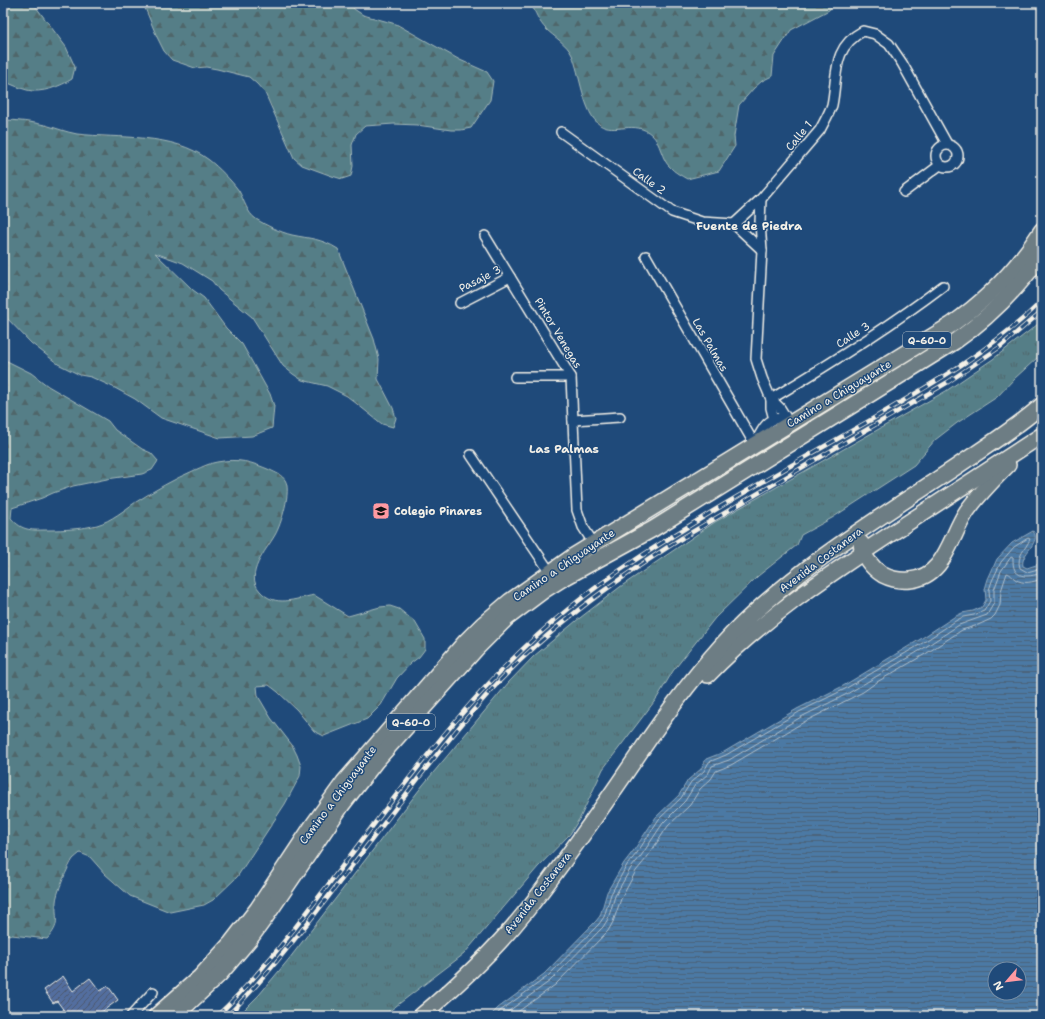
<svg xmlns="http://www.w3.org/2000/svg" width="1045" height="1019" font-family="'Shantell Sans',sans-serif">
<defs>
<pattern id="grass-tufts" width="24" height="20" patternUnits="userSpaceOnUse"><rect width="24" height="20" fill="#547e87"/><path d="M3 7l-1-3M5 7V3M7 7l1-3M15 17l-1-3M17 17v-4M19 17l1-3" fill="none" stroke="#4f666a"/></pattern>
<pattern id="forest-firs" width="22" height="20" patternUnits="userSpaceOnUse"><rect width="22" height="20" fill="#547e87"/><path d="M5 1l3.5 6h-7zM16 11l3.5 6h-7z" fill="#4f666a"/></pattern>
<pattern id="water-rules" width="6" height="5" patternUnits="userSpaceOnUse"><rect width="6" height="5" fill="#4c79a4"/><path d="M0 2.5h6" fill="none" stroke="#4b637a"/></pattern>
<pattern id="building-hatch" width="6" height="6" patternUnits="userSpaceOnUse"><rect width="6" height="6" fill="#526e9f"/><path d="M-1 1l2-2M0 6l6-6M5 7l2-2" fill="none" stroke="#4d596e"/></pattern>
</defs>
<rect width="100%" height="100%" fill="#1f4a7a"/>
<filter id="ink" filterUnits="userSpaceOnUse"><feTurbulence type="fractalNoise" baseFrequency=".025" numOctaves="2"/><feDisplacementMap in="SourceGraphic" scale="8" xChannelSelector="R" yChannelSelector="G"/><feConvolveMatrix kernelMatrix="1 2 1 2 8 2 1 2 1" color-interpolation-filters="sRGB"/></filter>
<g filter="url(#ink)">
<path fill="url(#grass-tufts)" stroke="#a4b8b8" d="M1042,321V355L1037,358L1014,379L997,397L957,423L935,440L914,465L832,518L801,535L797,545L758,576L715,618L673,671L657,698L603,769L581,816L570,834L538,867L464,954L383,1016H238L259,995L289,959L423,785L509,682L534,656L576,621L620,587L715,522L946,391L993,359Z"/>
<g fill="url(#forest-firs)" stroke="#a4b8b8">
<path d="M3,3H33L66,47L75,67L72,79C61,86 41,94 27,90C19,88 11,84 3,81Z"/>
<path d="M143,3H350L354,9L363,15L396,24L460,60L487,72L493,81L490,100L471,128L461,130H451L417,125L394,124L365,126L356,134L352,145L353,166L351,176L342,179L332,176L302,165L294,158L265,93L257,84L249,77L217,69L206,67L195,68L172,60L164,51L157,37Z"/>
<path d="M531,3H834L829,10L791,30L774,56L772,76L762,81L754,88L739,105L734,136L735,146L719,171L687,179C682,176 674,172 670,167C661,159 661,143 652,135C635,119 614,135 600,125C583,113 580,73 572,55C567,44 554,37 546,29C539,22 535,12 531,3Z"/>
<path d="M3,120C17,120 32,122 45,125C56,128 66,132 77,134C120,139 172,132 209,160C218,167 232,181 239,191C244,200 247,213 256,219C267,226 280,232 292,235C311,239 320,238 338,249L374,339L379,359L378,379L393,408L396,418L393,427L382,424L347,396L327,386L302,380L293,374L283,366L252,317L219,290L212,281L183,263L155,253L193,290L204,298L226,328L242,344L270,394L274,406L272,428L252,436L220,438L161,418L135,399L113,387L91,377L80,375L58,364L31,343L3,314Z"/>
<path d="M3,359L31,373L48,386L108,421L115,430L142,449L151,453L158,461L152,470L142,474L107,479L73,486L53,493L42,498L12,508L11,518C23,532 32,530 49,530C64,530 82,529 97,525C111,521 124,510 136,502C155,490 174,479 195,470C202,467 210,463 217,462C239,458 251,462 270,470C276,473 282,475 285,480C292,490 281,525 275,535C266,551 244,574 260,591C275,608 295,599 314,595L348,616L380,607L390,606L399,609L415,622L425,639V649L419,657L411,663L397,678L381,705L367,719L324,736L314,731L297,710L278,692L269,685L257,686L258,696L271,718L292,745L297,755L301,766L300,776L285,804L237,877L213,900L204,905L170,912L130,896L105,874L90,857L80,853C78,855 75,857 73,859C68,866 56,894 56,902C55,920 61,924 47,939L3,934Z"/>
</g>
<path fill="url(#water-rules)" stroke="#8fa9bf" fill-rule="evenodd" d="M1033,531C1042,543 1020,553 1023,566L1027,568L1042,563V1016H490L498,1008L544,974L596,921L600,916L607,892L624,863L634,850L656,817L679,795L688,780L701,769L706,759L724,752L797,709L843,686L919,640L954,617L962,613L973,611L982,607L986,600L985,589L988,579L997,559L1012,543ZM995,969H1019V993H995Z"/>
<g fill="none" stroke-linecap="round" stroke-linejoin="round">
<g stroke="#b1c1cd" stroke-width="1">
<path d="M496,1016L500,1011L547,977L599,924L604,917L611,894L627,865L637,853L659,819L681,798L691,782L704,771L709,762L726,755L799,712L845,689L921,644L957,620L963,617L974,615L984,611L990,601L989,590L992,581L1001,562L1014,547L1028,538L1030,539C1026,549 1016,556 1020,568L1027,572L1042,568"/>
<path d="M502,1016L550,981L603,927L608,919L615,896L631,868L641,856L663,823L685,801L695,785L708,774L712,766L729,760L801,717L847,694L924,648L959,625L987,615L994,603V590L1001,571L1011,557L1013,558C1012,579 1026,578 1042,573"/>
<path d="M512,1016L555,985L608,931L613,922L621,899L636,871L646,859L668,826L690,805L700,789L711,779L716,771L731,765L804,722L863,692L877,682L927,653L962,630L978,625L991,619L995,615L1000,605L1001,591L1007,573C1011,574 1012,577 1015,579C1024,585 1032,582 1042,579"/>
</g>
</g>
<path fill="url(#building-hatch)" stroke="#f4f1e8" d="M63,976L73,991L90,978L100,991L108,986L118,1000L96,1016H68L57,1001L53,1003L44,990Z"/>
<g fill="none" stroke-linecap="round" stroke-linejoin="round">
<g stroke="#f4f1e8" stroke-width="12">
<g id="street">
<path d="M561,132L672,212L702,222L734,224L762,250"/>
<circle cx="947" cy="156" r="11"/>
<path d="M904,192L940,165"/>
<path d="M734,224L761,199"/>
<path d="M485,236L571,377L577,510L583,527L594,544"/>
<path d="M646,256L755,445"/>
<path d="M460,303L510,277"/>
<path d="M515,377H571"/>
<path d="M771,399C830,364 888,328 943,286"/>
<path d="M771,399V408L774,419"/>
<path d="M573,420L620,417"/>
<path d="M790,424L780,408L771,399L762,378L756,359L762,250L760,223L761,199L820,130C824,122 829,114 832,105C838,76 831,48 863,31L875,34L889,44L902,63L947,144"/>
<path d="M755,444C762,429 768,415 787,419"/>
<path d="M471,455L550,572"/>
<path d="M131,1016L153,992"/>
</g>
</g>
<g stroke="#f4f1e8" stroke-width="18">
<g id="primary">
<path d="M861,543C862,556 872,568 883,575C891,579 901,581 910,580C946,576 950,536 967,511C979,494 994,479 1008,465"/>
<path d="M708,675C762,619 827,576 892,533C942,500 992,468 1042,435"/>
<path d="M156,1016L200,977L231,943L258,908L313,825L344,782L467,640L482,625L510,601L572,557L951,325C988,299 1018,268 1042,230"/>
<path d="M175,1016L220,974L249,940L265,918L342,805L376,761L476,649L507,618L543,591L562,579L653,529L954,342C989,318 1017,289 1042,255"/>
<path d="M421,1016C459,984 496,949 527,910C566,860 602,808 638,755C667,712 697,671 733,633C798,567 879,518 956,467C985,447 1015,429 1042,405"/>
</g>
</g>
<use href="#street" stroke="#1f4a7a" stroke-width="9"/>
<use href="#primary" stroke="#6d7d84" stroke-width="15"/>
<g stroke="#f4f1e8" stroke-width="4.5">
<g id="rail">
<path d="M217,1016C260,975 295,928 331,881C405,784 476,682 572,606C615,571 663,542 710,513C763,481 816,451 869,421C930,385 991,351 1042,301"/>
<path d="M227,1016C259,985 286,950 314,915C371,843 424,766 485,697C541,633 611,583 682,538L948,382L1000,347L1042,311"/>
</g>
</g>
<use href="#rail" stroke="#1f4a7a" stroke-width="3" stroke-dasharray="9" stroke-linecap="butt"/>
</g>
</g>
<defs>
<g id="school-square" transform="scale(0.9)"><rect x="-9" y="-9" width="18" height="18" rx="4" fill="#ff9aa2" stroke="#1f4a7a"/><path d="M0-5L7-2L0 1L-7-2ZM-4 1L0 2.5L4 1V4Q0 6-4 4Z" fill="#111"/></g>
</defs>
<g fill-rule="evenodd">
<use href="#school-square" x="381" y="511"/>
</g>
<g text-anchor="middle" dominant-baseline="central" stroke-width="3" stroke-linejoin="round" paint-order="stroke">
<g fill="#1f4a7a" stroke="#b4bfc7" stroke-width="1">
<rect x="903" y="332" width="48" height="16" rx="3"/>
<rect x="387" y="714" width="48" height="16" rx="3"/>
</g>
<g font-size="10" font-weight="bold" fill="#f4f1e8">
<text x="927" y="340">Q-60-O</text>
<text x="411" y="722">Q-60-O</text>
</g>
<g font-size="11" fill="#f4f1e8" stroke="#1f4a7a">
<text transform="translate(799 136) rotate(-51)">Calle 1</text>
<text transform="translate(649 181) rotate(36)">Calle 2</text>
<text transform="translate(480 279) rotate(-27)">Pasaje 3</text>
<text transform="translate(558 333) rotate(59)">Pintor Venegas</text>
<text transform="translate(853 335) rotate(-33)">Calle 3</text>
<text transform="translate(710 345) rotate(60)">Las Palmas</text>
<text transform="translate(839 394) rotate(-31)">Camino a Chiguayante</text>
<text transform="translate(821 560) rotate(-37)">Avenida Costanera</text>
<text transform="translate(564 565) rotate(-34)">Camino a Chiguayante</text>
<text transform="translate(338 795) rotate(-53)">Camino a Chiguayante</text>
<text transform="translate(538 893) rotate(-52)">Avenida Costanera</text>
</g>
<g font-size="11" font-weight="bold" fill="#f4f1e8" stroke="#1f4a7a" text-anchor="start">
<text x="394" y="511">Colegio Pinares</text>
</g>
<g font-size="12" font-weight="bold" fill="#f4f1e8" stroke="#1f4a7a">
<text x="749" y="226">Fuente de Piedra</text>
<text x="564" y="449">Las Palmas</text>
</g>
</g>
<rect width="1045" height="1019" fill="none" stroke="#1f4a7a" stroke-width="16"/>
<rect x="8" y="8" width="1029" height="1003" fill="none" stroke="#f4f1e8" stroke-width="1.5" filter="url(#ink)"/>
<g transform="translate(1007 981) rotate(242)"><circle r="19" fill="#1f4a7a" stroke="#748da6"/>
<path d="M0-3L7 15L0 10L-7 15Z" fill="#ff9aa2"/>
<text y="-6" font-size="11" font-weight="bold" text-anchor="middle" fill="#f4f1e8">N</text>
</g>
</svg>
